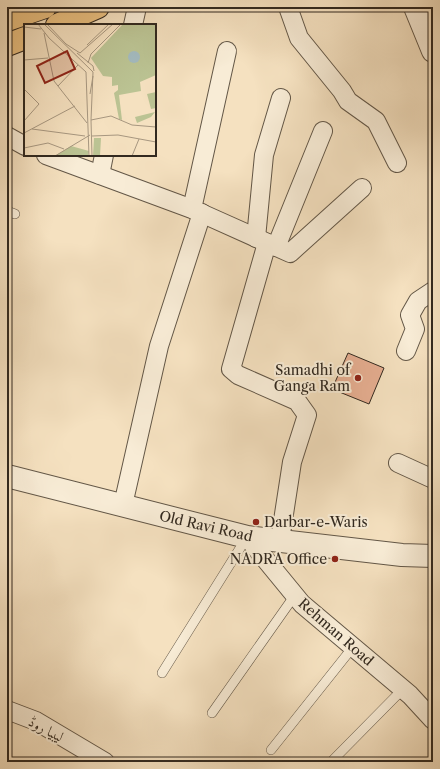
<svg xmlns="http://www.w3.org/2000/svg" width="440" height="769" font-family="'Libre Caslon Text',Amiri,serif">
<rect width="100%" height="100%" fill="#f5e1c0"/>
<filter id="stains"><feTurbulence type="fractalNoise" baseFrequency=".005" numOctaves="4"/><feColorMatrix values="0 0 0 0 .2 0 0 0 0 .09 0 0 0 0 .02 0 0 0 .5 -.17"/></filter>
<radialGradient id="worn" r=".72"><stop offset=".6" stop-color="#630" stop-opacity="0"/><stop offset="1" stop-color="#630" stop-opacity=".3"/></radialGradient>
<path fill="#e6ae91" stroke="#32291f" d="M348,353L384,368L369,404L332,389Z"/>
<g fill="none" stroke-linecap="round" stroke-linejoin="round">
<g stroke="#635747" stroke-width="10">
<g id="service">
<path d="M7,211L15,214"/>
<path d="M162,673L247,537"/>
<path d="M212,713L295,595"/>
<path d="M271,750L353,647"/>
<path d="M331,762L403,689"/>
</g>
</g>
<g stroke="#635747" stroke-width="20">
<g id="minor">
<path d="M288,7L299,38L342,91L348,101L376,121L397,163"/>
<path d="M133,25L137,7"/>
<path d="M7,136L25,146"/>
<path d="M46,155L192,209L290,253L362,188"/>
<path d="M100,175L104,155"/>
<path d="M192,209L227,51"/>
<path d="M256,238L264,155L281,98"/>
<path d="M267,243L231,369L238,375L297,401L307,415L292,462L280,540"/>
<path d="M276,247L323,131"/>
<path d="M406,351L415,329L410,315L418,301L433,291"/>
<path d="M398,463L433,479"/>
<path d="M123,505L159,346L202,213"/>
<path d="M247,537L302,604L410,695L433,720"/>
<path d="M7,710L36,721L105,762"/>
</g>
</g>
<g stroke="#635747" stroke-width="24">
<g id="tertiary">
<path d="M415,7L433,51"/>
<path d="M7,476L247,537L402,555L433,556"/>
</g>
</g>
<g stroke="#32291f" stroke-width="24">
<g id="primary">
<path d="M7,20L45,7"/>
<path d="M57,25L98,7"/>
<path d="M7,45L25,38"/>
</g>
</g>
<use href="#service" stroke="#f8ecd6" stroke-width="9"/>
<use href="#minor" stroke="#f8ecd6" stroke-width="18"/>
<use href="#tertiary" stroke="#f8ecd6" stroke-width="22"/>
<use href="#primary" stroke="#eac080" stroke-width="22"/>
</g>
<g fill="#8f2418" stroke="#f8ecd6" stroke-width="1.5">
<circle cx="358" cy="378" r="4"/>
<circle cx="256" cy="522" r="4"/>
<circle cx="335" cy="559" r="4"/>
</g>
<g text-anchor="middle" dominant-baseline="central" stroke-width="4" stroke-linejoin="round" paint-order="stroke">
<g font-size="14" fill="#32291f" stroke="#f8ecd6" text-anchor="end">
<text x="350" y="370">Samadhi of<tspan x="350" dy="16">Ganga Ram</tspan></text>
<text x="264" y="522" text-anchor="start">Darbar-e-Waris</text>
<text x="327" y="559">NADRA Office</text>
</g>
<g font-size="14" fill="#32291f" stroke="#f8ecd6">
<text transform="translate(206 526) rotate(13)">Old Ravi Road</text>
<text transform="translate(336 632) rotate(41)">Rehman Road</text>
<text transform="translate(46 729) rotate(28)">لیبیا روڈ</text>
</g>
</g>
<g transform="translate(24 24)">
<rect width="132" height="132" fill="#f5e1c0"/>
<path d="M99,0H132V51L116,58L117,67L95,71L98,96L95,95L90,69L94,66V61L88,62V53L79,52L67,34ZM132,68V84L127,85L123,70ZM131,88L127,93L113,99L111,93ZM70,114H77L76,132H69ZM47,122L65,127L64,132H31Z" fill="#bbc393"/>
<path d="M104 33a6 6 0 1 1 12 0a6 6 0 1 1-12 0Z" fill="#a3babf"/>
<path fill="none" stroke="#a79780" stroke-width="1" d="M14,0L25,14L62,48L65,132M20,0L69,48L67,96M23,0L42,20L56,29L89,0M0,3L17,5M20,9L30,57L63,99M63,21L85,0M53,29L69,42L70,47M0,36L24,34M64,39L67,30L97,0M34,62L54,41M0,65L15,80L0,97M66,70L69,52M67,96L87,92L108,101L132,103M67,96L68,132M8,105L61,112M0,109L51,82M68,112L94,111L132,118M0,124L24,119L40,125M31,132L66,111M108,132L115,115"/>
<path fill="#8f2418" fill-opacity="0.15" stroke="#8f2418" stroke-width="2" d="M43,27L51,45L21,59L13,42Z"/>
<rect width="132" height="132" fill="none" stroke="#32291f" stroke-width="2"/>
</g>
<rect width="440" height="769" fill="none" stroke="#f5e1c0" stroke-width="24"/>
<rect x="8" y="8" width="424" height="753" fill="none" stroke="#32291f" stroke-width="2"/>
<rect x="12" y="12" width="416" height="745" fill="none" stroke="#32291f"/>
<rect width="100%" height="100%" filter="url(#stains)"/>
<rect width="100%" height="100%" fill="url(#worn)"/>
</svg>
